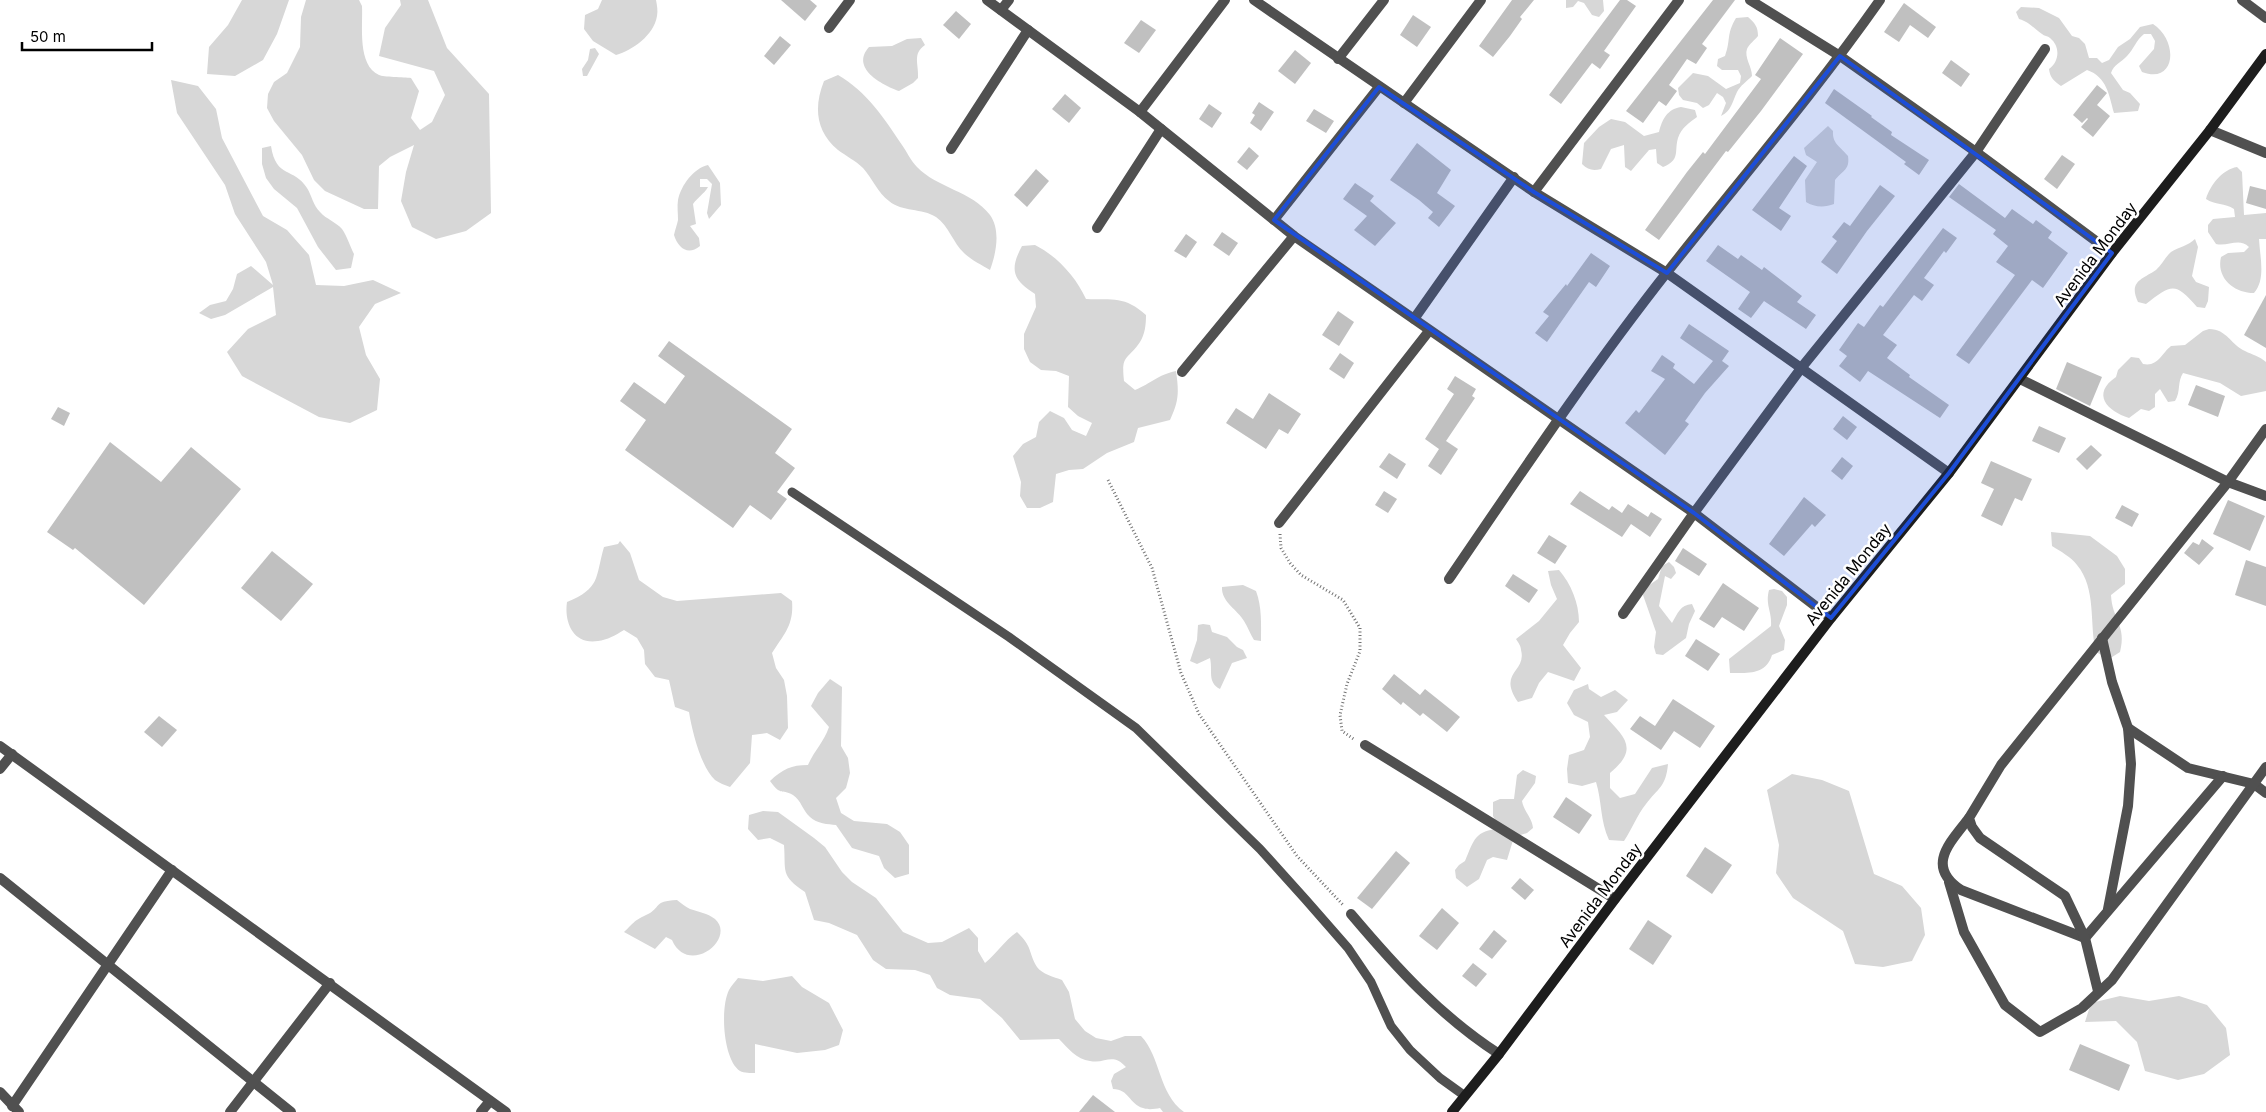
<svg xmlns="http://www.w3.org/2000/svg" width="2266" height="1112" font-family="Inter,sans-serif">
<rect width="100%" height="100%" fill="#fff"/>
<g fill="#d7d7d7">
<path d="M242,0H289L277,34L263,60L235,76L207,74L209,47L228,25Z"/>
<path d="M306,0H359L362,6C363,26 357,65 379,75C383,77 404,77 411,78L419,91L411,118L420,130L432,122L445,95L434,71L379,56L385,28L401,5L400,0H428L447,48L489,94L491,213L466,231L436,239L412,227L401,201L406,172L414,145L390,157L379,166L378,209H364L325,191L314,180L302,155L274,121L267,108L268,94L274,82L287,73L300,47L301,17Z"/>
<path d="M602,0H656C657,5 658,11 657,16C654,35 633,50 616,55L593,41L584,29L585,15L598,9Z"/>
<path d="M1566,0H1603L1604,11L1599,17L1592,15L1584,3L1578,1L1573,7L1566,8Z"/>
<path d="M2021,7L2039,8L2059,18L2072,36L2079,38L2085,44L2089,58H2097L2102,63L2109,60L2118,47L2130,39L2140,27L2153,24C2179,41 2176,85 2142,72L2139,66L2154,49L2155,41L2151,34H2144C2136,40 2134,49 2127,56C2121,63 2114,64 2111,73L2123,90L2130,93L2140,104L2138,111L2114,113C2109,95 2107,77 2087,70L2061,86C2054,81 2050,78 2049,69C2059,62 2061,47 2050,38C2048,36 2044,36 2042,34C2034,29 2030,22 2019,19L2016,12Z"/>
<path d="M1748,17C1755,23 1758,27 1758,36C1755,40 1749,44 1747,49C1744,57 1752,67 1752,76C1747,81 1740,86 1737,92C1732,102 1732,110 1721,116L1726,103L1723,97L1717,93L1709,105L1703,108L1697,103L1683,100L1679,95L1678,88L1693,73L1708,76L1726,89L1740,83L1741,76L1738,70H1722L1717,66L1718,59L1725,56C1731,40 1726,35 1736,18Z"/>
<path d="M921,38L925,45C912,54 919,64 918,78L913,83L899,91C882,85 850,68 869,47L892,46L907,39Z"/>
<path d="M595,48L599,54L587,76H583L582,69L588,60L590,49Z"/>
<path d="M838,75C867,92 884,118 902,145C907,152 911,161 917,167C937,188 972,191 990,215C1001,230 996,254 990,270C982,265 971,260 964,253C953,243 949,226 936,217C922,208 902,212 889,201C878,193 872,178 863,168C856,161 846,156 838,150C815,131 814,106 824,81Z"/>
<path d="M171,80L198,86L216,109L222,138L263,216L287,230L309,255L316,285L344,286L373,280L401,293L375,304L359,327L366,355L380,379L377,410L350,423L319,417L242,376L227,352L248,329L276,315L273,287L225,315L211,319L199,313L210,305L226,301L233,289L237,274L251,266L273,285L266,262L235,214L225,185L177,113Z"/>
<path d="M1681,107L1695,110L1697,117C1690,122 1681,128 1678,138C1674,151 1681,160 1663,167L1657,163L1656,149L1649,150L1631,171L1625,167L1624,145L1611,149L1601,169C1593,171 1588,170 1582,164L1584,143L1599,127L1611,119L1625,122L1644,136L1659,132C1662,120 1667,109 1681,107Z"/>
<path d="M1828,126L1833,131C1832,144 1841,147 1848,156C1850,170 1843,170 1835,180L1834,204C1824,208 1814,207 1806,202L1805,180L1817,162L1806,155L1804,148Z"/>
<path d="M271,146C276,179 294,167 307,188C312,196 313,205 320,212C326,219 336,222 342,229C347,236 350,246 354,254L351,268L336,270L318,247L297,208L274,189L266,178L262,164V148Z"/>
<path d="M708,165L720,183L721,205L709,219L707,213L712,184L707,179H700V187H708C704,194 698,197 693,204L696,224L690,226L699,238L700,246C688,256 678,248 674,235C675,230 677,225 678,220C678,213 677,206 678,200C681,185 694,168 708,165Z"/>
<path d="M2237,167L2242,172L2244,215L2266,213V239H2259C2260,258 2266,279 2254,293C2234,293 2216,278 2221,257L2228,253L2244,252L2249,247C2239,237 2228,247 2216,244L2208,232V225L2213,219L2235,217L2234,209C2225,203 2215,205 2206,199C2210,185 2223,169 2237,167Z"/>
<path d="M2195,239L2198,247L2192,276L2196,282L2209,287L2208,301L2205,308L2197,307C2175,282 2172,284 2146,304L2138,302C2128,281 2143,279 2156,270C2162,265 2165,257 2171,252C2179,247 2188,246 2195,239Z"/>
<path d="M1035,245C1057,256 1076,277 1086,299C1113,300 1125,296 1146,315C1146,325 1145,334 1140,342C1127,361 1121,354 1124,381L1135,390C1152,383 1157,375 1176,371C1179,392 1179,401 1170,420L1138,428L1134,442L1107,453L1083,469L1069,470L1056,474L1053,502L1040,508H1027L1020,496L1021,482L1013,456L1023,444L1036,437L1039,422L1050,411L1064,418L1072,430L1086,436L1092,423L1078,416L1068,407L1069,376L1056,371L1041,370L1030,362L1024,349V334L1036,307L1035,294C1013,280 1009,270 1022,246Z"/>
<path d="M2209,329C2227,329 2231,345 2245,351C2253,355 2259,356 2266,362V391L2241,396L2220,383L2183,373C2177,382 2181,392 2175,401L2168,402L2160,389L2155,394V407L2149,411L2141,409L2129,418C2107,411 2091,394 2116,377L2118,370L2131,357L2139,358L2143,364C2158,367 2161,354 2171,346L2185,345L2203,331Z"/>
<path d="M2051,532L2090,536L2117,556L2125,569V584L2111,595C2112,619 2127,626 2120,652L2109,659L2096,652C2089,624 2097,589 2077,565C2071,557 2060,551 2052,546Z"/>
<path d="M620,541L630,553L639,580L663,597L677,601L781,593L792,601C794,625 784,634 772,653L776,668L784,680L787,696L788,728L780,740L767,733L752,735L750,763L730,787C725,785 719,783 715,780C701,767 692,731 689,712L675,707L669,680L655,677L645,664L644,650L637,638L624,630C616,635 607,640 598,641C573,645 564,622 567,602C601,588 595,578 604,547L618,544Z"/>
<path d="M1669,562L1674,567L1676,573L1671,579L1665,576L1659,606L1672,623C1678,613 1680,605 1692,604L1695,611L1689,624L1686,638L1663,655L1656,654L1654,647L1656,632L1643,595L1645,588L1658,579L1662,566Z"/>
<path d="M1559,570C1571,584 1579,603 1579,622L1570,633L1563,645L1581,668L1574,681L1548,672L1539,683L1532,698L1518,702C1497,672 1527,672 1521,650C1521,646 1518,642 1516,639L1539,621L1557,599L1551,585L1548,571Z"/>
<path d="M1243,585L1256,591C1262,607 1261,624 1261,641L1254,640C1250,634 1248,627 1244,621C1238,610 1221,602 1222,587Z"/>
<path d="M1774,589L1782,591L1787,597V605L1779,626L1785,640L1784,650L1772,655C1766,675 1748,673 1730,673L1729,659L1771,626C1772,611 1765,605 1769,590Z"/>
<path d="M1203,624L1210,625L1212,632L1227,637L1237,647L1243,650L1247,658L1232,663L1220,689C1207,682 1213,671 1210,658L1197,664L1190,661L1197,640L1198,625Z"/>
<path d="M830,679L842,687L841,746L848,758L850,773L846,788L836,798L841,813L854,821L887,824L900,832L909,845V874L895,878L884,868L879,856L852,848L836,825C828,824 817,824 810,817C803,811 801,800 793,795C780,788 782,797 770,781C783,769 791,765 808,765C814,751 824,742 829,727L811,706L818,693Z"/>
<path d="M1588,684L1589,689L1601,697L1615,690L1628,700L1617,712L1604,715C1624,737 1640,748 1610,773V788L1620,798L1635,794L1652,768L1668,764C1666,787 1658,788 1646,804C1637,815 1632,829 1624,841L1609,840C1600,821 1602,801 1596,782L1582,786L1568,783L1567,769L1569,755L1584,750L1590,737L1588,722L1574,715L1567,703L1574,690Z"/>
<path d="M1523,770L1536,776L1535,783L1522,801C1524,812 1532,817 1533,828L1527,833L1514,837L1507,860L1493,857L1487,860L1479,879L1467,887L1456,878L1455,870L1459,865L1465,861C1474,840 1475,830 1500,829L1493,816V802L1500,799H1514L1517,775Z"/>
<path d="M1792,774L1822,780L1849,791L1874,874L1902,886L1921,908L1925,935L1912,961L1883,967L1855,964L1843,931L1793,898L1776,873L1779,845L1767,790Z"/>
<path d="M763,811L778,812L814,838L825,847L842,872L852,882L876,898L903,932L928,943L942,942L969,928L978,938V951L985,963C997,953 1004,941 1017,932C1033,947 1028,952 1037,967C1042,974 1054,977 1062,980L1069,992L1075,1019L1085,1031L1096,1038L1111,1041L1125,1036H1141C1161,1057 1158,1093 1184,1112H1163L1160,1108C1155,1109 1148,1110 1143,1108C1129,1104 1129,1089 1113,1089L1111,1081L1114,1074L1126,1067C1112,1052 1106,1064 1090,1061C1077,1060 1067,1047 1059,1039L1020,1040L1002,1018L980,999L950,995L937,988L930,975L915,970L886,969L873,960L857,935L829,923L814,920L805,892C780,875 786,872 784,845L770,838L758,840L748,829L749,815Z"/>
<path d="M677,900C681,903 686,907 690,909C699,912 707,913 715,919C737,939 688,977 672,940L666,937L655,949L624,932C635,922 632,922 646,915C662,908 652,901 677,900Z"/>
<path d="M792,976L802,987L829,1003L843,1030L839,1045L825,1050L797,1053L755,1044V1073C751,1073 744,1073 740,1071C723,1060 720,1008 729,990C731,986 735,982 738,978L763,981Z"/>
<path d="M2120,996L2149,1001L2179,996L2207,1005L2226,1028L2230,1055L2204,1074L2178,1080L2145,1071L2137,1042L2116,1021L2085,1022L2091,1003Z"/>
</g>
<g fill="#c0c0c0">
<path d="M781,0H810L817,6L805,21Z"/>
<path d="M1512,0H1534L1520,17L1522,19L1510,36L1493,57L1479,46Z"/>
<path d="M1620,0H1627L1636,6L1604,51L1610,55L1600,69L1592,63L1561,104L1549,95Z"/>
<path d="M1713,0H1735L1702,44L1707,48L1696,64L1687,59L1669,85L1677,91L1666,106L1659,101L1643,123L1626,111Z"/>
<path d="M1904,3L1936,27L1928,38L1910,25L1899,42L1884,32Z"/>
<path d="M956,11L971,24L959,39L943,25Z"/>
<path d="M1413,15L1431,27L1417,47L1400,35Z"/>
<path d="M1141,20L1156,30L1139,53L1124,43Z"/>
<path d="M780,36L791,45L774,65L764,56Z"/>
<path d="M1780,38L1803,54L1761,111L1728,152L1726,151L1659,240L1645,230L1687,172L1703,152L1705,154L1761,79L1755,75Z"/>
<path d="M1295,50L1311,63L1295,84L1278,71Z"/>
<path d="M1951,60L1970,74L1961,87L1942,73Z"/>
<path d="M2097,85L2107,93L2097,105L2110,116L2093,137L2081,127L2088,119L2087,118L2082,123L2073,115Z"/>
<path d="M1834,89L1872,116L1871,117L1892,132L1891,135L1929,160L1919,175L1904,164L1906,162L1825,103Z"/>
<path d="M1065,94L1081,108L1069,123L1052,109Z"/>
<path d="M1259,102L1274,112L1261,131L1250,123L1255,115L1252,113Z"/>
<path d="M1209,104L1222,113L1212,128L1199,119Z"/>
<path d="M1314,109L1334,121L1326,133L1306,121Z"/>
<path d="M1417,143L1451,170L1437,193L1455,206L1439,227L1428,218L1433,212L1419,200L1390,180Z"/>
<path d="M1249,147L1259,156L1247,170L1237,162Z"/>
<path d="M2062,155L2075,164L2057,189L2044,179Z"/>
<path d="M1794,156L1807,166L1779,208L1791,216L1781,231L1752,210Z"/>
<path d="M1036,169L1049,181L1027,207L1014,195Z"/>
<path d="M1355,183L1374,196L1370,201L1396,223L1375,246L1354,230L1367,216L1343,199Z"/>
<path d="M1959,184L2005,218L2012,209L2033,224L2036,220L2052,232L2048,238L2068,253L2043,288L2032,280L1969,364L1956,355L2015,275L1996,262L2008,246L1993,234L1996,230L1949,197Z"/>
<path d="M1880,185L1895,196L1867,231L1837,274L1821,262L1837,241L1832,237L1844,222L1850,226Z"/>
<path d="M2250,186L2266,190V209L2246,203Z"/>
<path d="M1943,228L1957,238L1946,253L1944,251L1924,278L1934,285L1922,301L1914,295L1883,335L1897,345L1887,358L1910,375L1909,377L1949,405L1940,418L1868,371L1860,382L1839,366L1847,356L1839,350L1858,323L1864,327L1880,305L1883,307Z"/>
<path d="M1222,232L1238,243L1229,256L1213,245Z"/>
<path d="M1186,234L1197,242L1186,258L1174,251Z"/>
<path d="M1718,245L1738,259L1741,255L1762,270L1764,267L1802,296L1797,302L1816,315L1806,329L1764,301L1751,318L1738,309L1750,292L1706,261Z"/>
<path d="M1591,253L1610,266L1596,287L1589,282L1547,342L1535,333L1549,316L1543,312L1566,284L1567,286Z"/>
<path d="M2266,295V348L2244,335Z"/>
<path d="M1338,311L1354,322L1339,346L1322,335Z"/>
<path d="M1689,324L1729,351L1722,361L1729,366L1705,393L1685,421L1689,424L1665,455L1625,423L1636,410L1639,413L1665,379L1651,371L1662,355L1675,364L1673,368L1694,384L1713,361L1680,338Z"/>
<path d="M669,341L792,429L775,453L795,468L777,492L787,499L771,520L750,505L733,528L625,450L646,420L620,401L634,382L665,404L685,376L658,356Z"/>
<path d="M1340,353L1354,363L1344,379L1329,369Z"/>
<path d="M2067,362L2102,377L2090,406L2056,389Z"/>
<path d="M1455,376L1476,389L1472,396L1475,398L1446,441L1458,449L1441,475L1428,466L1439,449L1425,439L1454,394L1447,389Z"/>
<path d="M2196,385L2225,396L2218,417L2188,405Z"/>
<path d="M1269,393L1301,414L1288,434L1279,429L1266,449L1226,423L1236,408L1253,419Z"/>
<path d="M58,407L70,413L64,426L51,419Z"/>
<path d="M1843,416L1857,427L1847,440L1833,429Z"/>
<path d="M2039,426L2066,438L2059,453L2032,441Z"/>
<path d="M110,442L161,482L191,447L241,489L144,605L75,548L73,550L47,532Z"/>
<path d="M2091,445L2102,455L2087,470L2076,459Z"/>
<path d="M1389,453L1406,464L1397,479L1379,467Z"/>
<path d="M1842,457L1853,466L1842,480L1831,471Z"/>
<path d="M1991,461L2032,479L2022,501L2015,498L2002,526L1981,516L1994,489L1981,483Z"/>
<path d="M1384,491L1397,499L1388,513L1375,505Z"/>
<path d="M1580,491L1609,510L1612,506L1622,513L1628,504L1648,517L1651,512L1662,519L1650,537L1631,524L1622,537L1570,504Z"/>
<path d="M1804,497L1826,515L1815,527L1812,524L1784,556L1769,544Z"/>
<path d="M2228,500L2265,516L2250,551L2213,534Z"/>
<path d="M2122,505L2139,514L2132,527L2115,518Z"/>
<path d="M1549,535L1567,546L1555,564L1537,553Z"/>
<path d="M2202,539L2214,548L2199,565L2184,553L2193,542L2199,545Z"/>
<path d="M1683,548L1707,564L1699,576L1675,561Z"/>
<path d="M272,551L313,584L281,621L241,588Z"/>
<path d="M2246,560L2266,567V606L2235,595Z"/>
<path d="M1513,574L1538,590L1529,603L1505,586Z"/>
<path d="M1723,583L1759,608L1744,631L1722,617L1714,628L1699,619Z"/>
<path d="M1696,639L1720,654L1708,671L1685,656Z"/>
<path d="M1394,674L1420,695L1425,689L1460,717L1447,732L1423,713L1420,716L1403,702L1401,705L1382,689Z"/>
<path d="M1673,699L1715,726L1700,748L1674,731L1661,750L1630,729L1640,716L1655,726Z"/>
<path d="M159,716L177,730L162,747L144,732Z"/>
<path d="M1566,797L1592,815L1579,834L1553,817Z"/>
<path d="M1705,847L1732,865L1712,894L1686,876Z"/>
<path d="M1396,851L1410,863L1372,909L1357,898Z"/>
<path d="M1520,878L1534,890L1525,900L1511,888Z"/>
<path d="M1442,908L1459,923L1437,950L1419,936Z"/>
<path d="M1648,920L1672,936L1653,965L1629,949Z"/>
<path d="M1494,930L1507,941L1492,959L1479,949Z"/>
<path d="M1473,963L1487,974L1476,987L1462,976Z"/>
<path d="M2080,1044L2130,1065L2119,1091L2069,1070Z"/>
<path d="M1093,1095L1115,1112H1079Z"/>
</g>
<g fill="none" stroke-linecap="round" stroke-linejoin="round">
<g stroke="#727272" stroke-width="3" stroke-dasharray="1 2.5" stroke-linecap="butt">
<path d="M1108,480L1152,568L1181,673L1199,714L1297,856L1344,906"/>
<path d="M1280,534L1281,548L1290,563L1301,575L1343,600L1360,628V651L1347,684L1340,715L1342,731L1355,740"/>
</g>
<path stroke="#505050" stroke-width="9" d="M792,492L1009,637L1136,728L1260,849L1306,900L1348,948L1371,982L1391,1026L1410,1050L1440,1078L1465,1096"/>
<g stroke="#505050" stroke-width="10">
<path d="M987,0L1140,112L1294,236L1694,513L1831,618"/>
<path d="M1254,0L1534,192L1667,273L1949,473"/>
<path d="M1750,0L1840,56L1976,152L2112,253"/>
<path d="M2242,0L2266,18"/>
<path d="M1001,10L1009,0"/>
<path d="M829,28L850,0"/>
<path d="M1338,59L1384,0"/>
<path d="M1404,103L1481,0"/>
<path d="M1140,112L1225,0"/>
<path d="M2210,130L2266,153"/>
<path d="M951,149L1028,30"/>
<path d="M1534,192L1679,0"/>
<path d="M1274,220L1379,87"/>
<path d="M1097,228L1161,129"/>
<path d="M1414,319L1514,177"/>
<path d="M1182,372L1294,236"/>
<path d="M2020,379L2228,482L2266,496"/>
<path d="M1279,523L1429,331"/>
<path d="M1449,579C1520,475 1590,370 1668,271C1739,181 1814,94 1880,0"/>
<path d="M1623,614L1694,513L1802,367L1976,152L2045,49"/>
<path d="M2102,638L2112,682L2128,728L2131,764L2128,806L2108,909"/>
<path d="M2128,728L2188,768L2254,784L2266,793"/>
<path d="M1365,745L1615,899"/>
<path d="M0,746L506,1112"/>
<path d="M0,769L12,754"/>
<path d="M1969,818C1950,843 1925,866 1961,890L2085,938L2223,776"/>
<path d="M0,878L291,1112"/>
<path d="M1949,882L1964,932L2005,1005L2040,1032L2082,1008L2112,980L2266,767"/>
<path d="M1351,914C1395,966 1440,1016 1499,1054"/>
<path d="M2098,991L2085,938L2065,896L1980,838L1972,827L1969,818L2001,765L2228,482L2266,429"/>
<path d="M0,1092L19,1112"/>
<path d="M12,1106L172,870"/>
<path d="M230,1112L330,983"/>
<path d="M481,1112L490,1101"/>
</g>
<path stroke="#1d1d1d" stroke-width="10" d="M1452,1112L1499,1054L1615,899L1831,618L1949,473L2112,253L2210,130L2266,54"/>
</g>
<path fill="#1d4ed8" fill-opacity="0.2" stroke="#1d4ed8" stroke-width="4" stroke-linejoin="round" d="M1840,56L2112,253L1949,473L1831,618L1694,513L1274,220L1379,87L1534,192L1667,273Z"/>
<g text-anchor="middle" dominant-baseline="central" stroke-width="5" stroke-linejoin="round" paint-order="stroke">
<g font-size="16" fill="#000" stroke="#fff">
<text transform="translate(2095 254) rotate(-53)">Avenida Monday</text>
<text transform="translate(1848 574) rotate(-51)">Avenida Monday</text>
<text transform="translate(1600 895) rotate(-53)">Avenida Monday</text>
</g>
</g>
<path d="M22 42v8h130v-8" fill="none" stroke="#000000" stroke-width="2.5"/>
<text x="30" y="42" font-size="15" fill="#000000" stroke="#ffffff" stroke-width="4" paint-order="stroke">50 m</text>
</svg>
